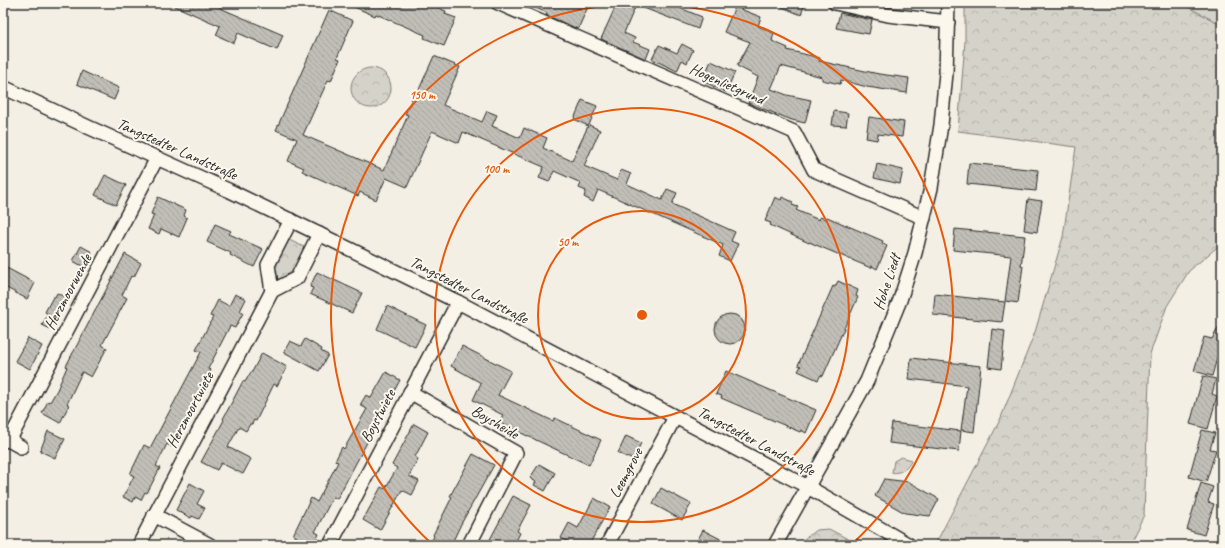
<svg xmlns="http://www.w3.org/2000/svg" width="1225" height="548" font-family="Caveat,sans-serif">
<defs>
<pattern id="forest-crowns" width="20" height="18" patternUnits="userSpaceOnUse"><rect width="20" height="18" fill="#d5d2c9"/><path d="M2 6a3 3 0 1 1 6 0M12 15a3 3 0 1 1 6 0" fill="none" stroke="#b7b4ad"/></pattern>
<pattern id="building-back-hatch" width="6" height="6" patternUnits="userSpaceOnUse"><rect width="6" height="6" fill="#c0beb6"/><path d="M-1 5l2 2M0 0l6 6M5-1l2 2" fill="none" stroke="#a5a39d"/></pattern>
</defs>
<rect width="100%" height="100%" fill="#f3efe4"/>
<filter id="ink" filterUnits="userSpaceOnUse"><feTurbulence type="fractalNoise" baseFrequency=".025" numOctaves="2"/><feDisplacementMap in="SourceGraphic" scale="8" xChannelSelector="R" yChannelSelector="G"/><feConvolveMatrix kernelMatrix="1 2 1 2 8 2 1 2 1" color-interpolation-filters="sRGB"/></filter>
<g filter="url(#ink)">
<g fill="url(#forest-crowns)" stroke="#807e7a">
<path d="M965,3H1180L1184,5L1222,3V243L1189,271L1167,306L1150,354L1144,515L1129,545H945L937,541L1000,420L1035,332L1063,237L1076,147L958,131L965,41Z"/>
<circle cx="371" cy="88" r="20"/>
<path d="M285,238L308,249L294,275L277,280L271,266Z"/>
<path d="M901,457L912,460C907,469 903,472 892,473L894,461Z"/>
<path d="M829,529L859,545H796L816,530Z"/>
</g>
<path fill="#d5d2c9" stroke="#807e7a" d="M1180,3H1222V25Z"/>
<g fill="url(#building-back-hatch)" stroke="#2b2b2b">
<path d="M168,3H222L220,8L283,35L277,50L238,33L234,43L216,35L220,26Z"/>
<path d="M345,3H420L432,8L433,6L446,11L445,14L456,18L444,46L424,38L425,35L376,14L375,16Z"/>
<path d="M525,3H573L587,9L578,29L546,15L547,13Z"/>
<path d="M617,3H668L702,17L698,29L636,5L624,33L635,38L633,42L650,49L646,59L601,39Z"/>
<path d="M773,3H805L801,15Z"/>
<path d="M735,7L761,17L758,26L774,33L772,41L788,48L787,50L820,58L819,61L851,68L879,74L909,78L907,93L867,87L841,80L840,84L822,80V77L781,66L771,89L787,95L811,100L805,123L792,120L748,103L758,77L737,66L750,42L724,32Z"/>
<path d="M329,10L353,21L337,58L340,59L331,81L328,80L303,135L384,170L408,115L405,114L415,92L417,94L434,56L460,67L443,105L482,122L487,111L497,115L492,126L520,138L524,128L547,138L543,148L572,161L588,126L574,119L582,100L597,106L589,125L600,130L584,166L617,180L621,170L631,174L627,184L662,200L667,189L677,193L672,204L735,232L731,241L738,244L730,261L719,256L723,245L598,190L593,202L584,197L586,191L579,188L581,183L554,171L549,182L539,178L544,167L463,132L459,143L432,131L407,187L386,178L376,200L360,192L358,196L302,171L304,168L288,161L297,139L276,130Z"/>
<path d="M840,13L872,20L869,34L836,28Z"/>
<path d="M682,44L693,50L687,63L682,60L677,71L652,59L659,45L677,53Z"/>
<path d="M711,61L735,72L726,92L702,81Z"/>
<path d="M82,71L119,88L114,100L77,84Z"/>
<path d="M834,111L848,113L846,126L832,125Z"/>
<path d="M869,117L904,122L902,137L878,134L877,140L866,138Z"/>
<path d="M969,163L1038,170L1036,191L967,184Z"/>
<path d="M877,164L903,170L900,184L874,178Z"/>
<path d="M105,175L126,185L116,205L95,195Z"/>
<path d="M158,197L186,210L184,216L187,218L179,237L161,229L159,234L148,229L154,215L151,214Z"/>
<path d="M775,197L781,200L782,197L793,202L792,205L798,207L796,210L819,220L820,217L826,219L827,217L883,241L882,243L887,246L877,269L872,266L871,268L809,242V243L770,225L771,223L765,221Z"/>
<path d="M1028,199L1042,201L1037,232L1024,230Z"/>
<path d="M215,224L231,231L229,234L263,249L254,267L230,255L231,253L207,242Z"/>
<path d="M955,229L1025,236L1021,266H1023L1018,303L1005,301L1011,256L953,250Z"/>
<path d="M81,246L92,252L84,267L73,261Z"/>
<path d="M125,254L141,263L134,277L131,276L122,295L127,298L102,345L107,348L91,377L82,372L67,404L69,405L60,423L42,413L48,401L50,402L57,390L67,367L66,366Z"/>
<path d="M3,266L35,283L27,299L3,286Z"/>
<path d="M317,272L362,293L352,313L310,294L313,288L310,287Z"/>
<path d="M838,281L858,290L856,296L858,297L823,376L821,375L818,380L798,371L801,366L798,365L833,286L835,287Z"/>
<path d="M57,293L66,298L51,329L42,325L48,314L45,312L53,297H55Z"/>
<path d="M235,294L246,299L240,311L243,313L235,328L230,326L208,369L211,370L172,447L167,444L156,466L160,468L147,493L145,492L141,500L135,497L133,502L123,497L134,476L130,474L144,445L150,448L201,352L196,350L213,317L210,316L218,300L229,306Z"/>
<path d="M935,294L1005,302L1002,322L933,315Z"/>
<path d="M387,306L426,325L415,347L377,329Z"/>
<circle cx="730" cy="329" r="15"/>
<path d="M1222,321V340L1212,376L1194,371L1204,337L1212,339Z"/>
<path d="M992,329L1005,331L1001,369L988,367Z"/>
<path d="M28,338L42,346L30,369L15,361Z"/>
<path d="M305,339L322,349L321,351L328,355L319,371L284,352L290,341L301,346Z"/>
<path d="M462,346L511,371L498,395L553,421L555,418L601,440L589,465L500,423L503,415L473,400L481,383L451,366Z"/>
<path d="M262,353L287,367L277,386L274,384L256,421L254,420L252,424H250L246,431L239,427L228,447L251,459L243,474L221,463L217,470L201,462L224,420L223,419L243,381L245,382L251,372H252Z"/>
<path d="M911,358L981,366L974,432L961,430L967,386L909,379Z"/>
<path d="M726,371L816,410L806,433L801,430L800,432L721,398L722,396L716,394Z"/>
<path d="M386,372L400,380L337,499L333,497L315,532L319,534L314,545H304L295,541L297,537L293,535L311,498L317,502L338,462L335,461L342,447L344,449L367,409L360,405L366,395L371,398Z"/>
<path d="M1203,376L1216,379L1212,394L1217,396L1208,429L1190,424Z"/>
<path d="M892,423L961,431L959,451L889,443Z"/>
<path d="M414,424L428,432L415,457L418,459L409,476L419,481L412,495L402,490L380,530L363,520L381,487L385,489L397,468L392,465Z"/>
<path d="M1202,430L1215,433L1210,449L1216,450L1206,482L1189,477Z"/>
<path d="M48,431L65,439L55,458L40,451Z"/>
<path d="M626,436L641,443L633,460L618,453Z"/>
<path d="M473,454L494,465L461,524L451,545H430L434,536L433,535L452,497L450,496Z"/>
<path d="M539,464L555,473L545,491L534,485L536,482L530,478Z"/>
<path d="M884,479L909,482L939,499L930,516L905,513L875,496Z"/>
<path d="M190,483L204,491L197,504L205,508L199,519L192,516L191,518L176,510Z"/>
<path d="M1201,483L1213,487L1208,502L1214,504L1204,535L1187,530Z"/>
<path d="M661,488L691,504L682,520L653,504Z"/>
<path d="M513,496L531,505L517,531L520,533L514,545H487Z"/>
<path d="M594,498L610,507L589,545H574L561,538L569,523L578,528Z"/>
<path d="M703,530L732,545H695Z"/>
</g>
<g fill="none" stroke-linecap="round" stroke-linejoin="round">
<g stroke="#2b2b2b" stroke-width="16">
<g id="minor">
<path d="M498,3L794,132L814,170L924,218"/>
<path d="M835,3L888,15L948,22"/>
<path d="M3,87L88,127L228,190L319,234L458,302L808,487L909,545"/>
<path d="M272,291L268,265L291,220"/>
<path d="M410,392L516,453L469,545"/>
<path d="M3,437L21,447"/>
<path d="M9,441L157,158"/>
<path d="M154,515L210,545"/>
<path d="M139,545L272,291L297,278L319,234"/>
<path d="M330,545L458,302"/>
<path d="M607,545L675,417"/>
<path d="M775,545L867,381L900,300L915,253L931,188L941,125L946,73L948,3"/>
</g>
</g>
<use href="#minor" stroke="#fbf7ec" stroke-width="13"/>
</g>
</g>
<g fill="none" stroke="#e8590c" stroke-width="2">
<circle cx="642" cy="315" r="104"/>
<circle cx="642" cy="315" r="207"/>
<path d="M432 544A311 311 0 1 1 852 544"/>
</g>
<g text-anchor="middle" dominant-baseline="central" stroke-width="4" stroke-linejoin="round" paint-order="stroke">
<g font-size="16" fill="#2b2b2b" stroke="#fbf7ec">
<text transform="translate(727 84) rotate(24)">Hogenlietgrund</text>
<text transform="translate(177 149) rotate(24)">Tangstedter Landstraße</text>
<text transform="translate(887 282) rotate(-72)">Hohe Liedt</text>
<text transform="translate(469 290) rotate(27)">Tangstedter Landstraße</text>
<text transform="translate(68 292) rotate(-62)">Herzmoorwende</text>
<text transform="translate(190 410) rotate(-62)">Herzmoortwiete</text>
<text transform="translate(378 416) rotate(-62)">Boystwiete</text>
<text transform="translate(495 422) rotate(30)">Boysheide</text>
<text transform="translate(756 441) rotate(28)">Tangstedter Landstraße</text>
<text transform="translate(626 473) rotate(-62)">Leemgrove</text>
</g>
</g>
<circle cx="642" cy="315" r="6" fill="#e8590c" stroke="#fbf7ec" stroke-width="2"/>
<g font-size="12" text-anchor="middle" font-weight="bold" fill="#e8590c" stroke="#fbf7ec" stroke-width="4" stroke-linejoin="round" paint-order="stroke">
<text x="422" y="99">150 m</text>
<text x="496" y="173">100 m</text>
<text x="568" y="246">50 m</text>
</g>
<rect width="1225" height="548" fill="none" stroke="#fbf7ec" stroke-width="16"/>
<rect x="8" y="8" width="1209" height="532" fill="none" stroke="#2b2b2b" stroke-width="1.5" filter="url(#ink)"/>
</svg>
